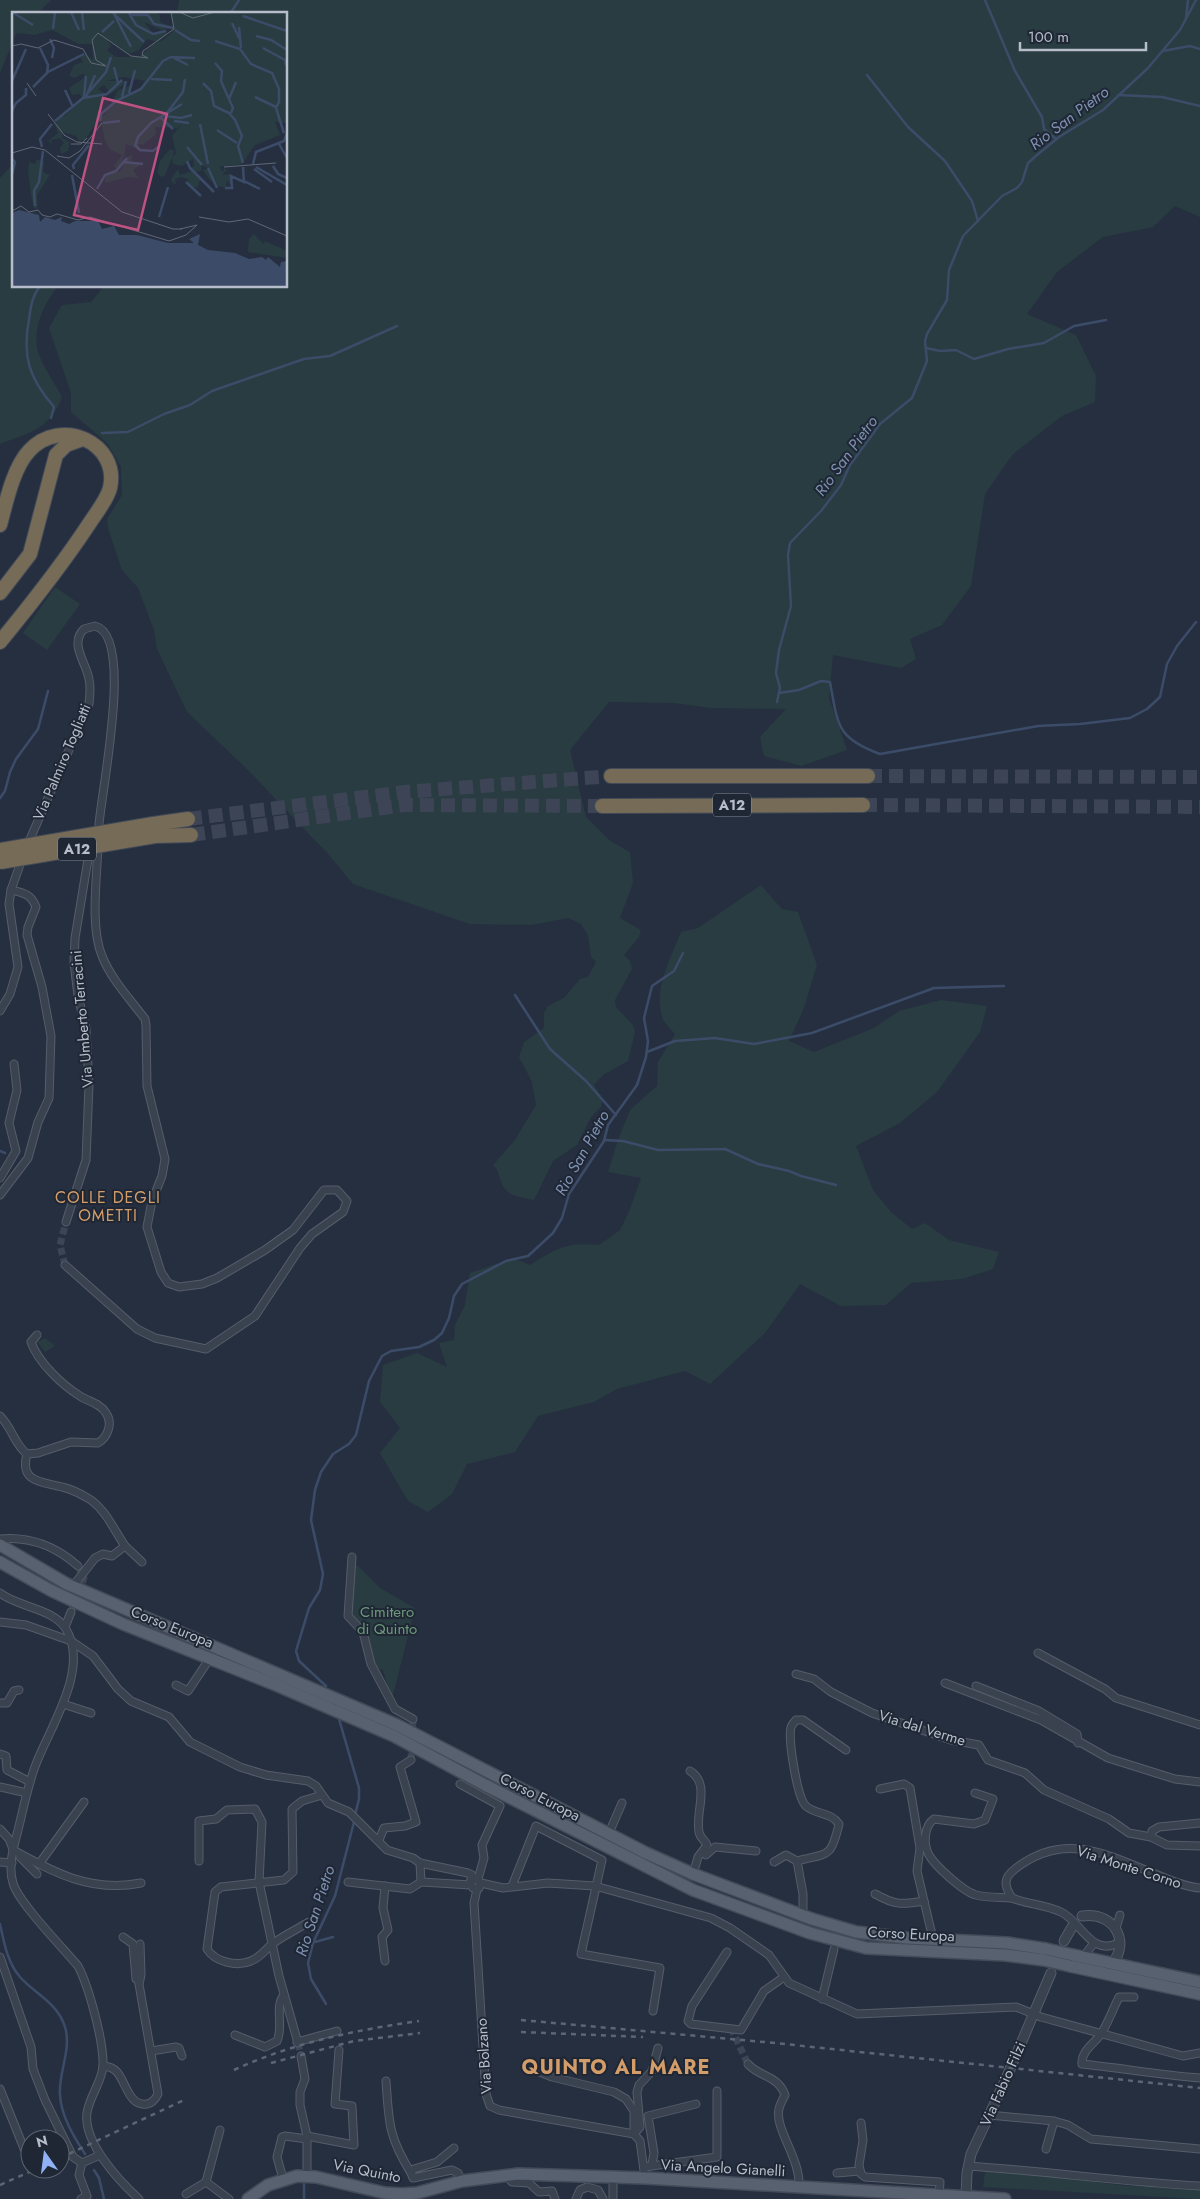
<svg xmlns="http://www.w3.org/2000/svg" width="1200" height="2199" font-family="Jost,sans-serif">
<rect width="100%" height="100%" fill="#262f40"/>
<g fill="#283c41">
<path d="M0,0H51L37,14H14V39L0,73Z"/>
<path d="M179,0H1200V217L1175,206L1153,227L1103,237L1057,272L1027,314L1076,335L1096,376L1095,402L1062,416L1013,454L985,494L971,586L942,625L910,639L916,659L901,668L833,655L829,698L847,750L801,766L764,756L760,737L786,709L711,708L674,703L609,702L570,750L586,817L609,840L630,852L633,883L620,918L641,930L639,937L624,955L630,961L632,969L615,1000L616,1007L633,1025L635,1032L628,1061L603,1075L594,1085L603,1099L601,1107L591,1117L577,1145L553,1161L534,1200C522,1197 507,1197 502,1184C499,1176 499,1171 493,1165L515,1140L536,1105L532,1082L519,1057L524,1042L544,1028V1013L548,1006L564,998L580,979L588,977L596,962L591,957L588,935L581,924L568,918L532,925L470,924L353,884L328,854L250,772L187,712L157,649L154,630L138,588L122,570L108,528L107,519L122,495L121,467L108,444L71,412V393L49,328L62,305L91,302L104,286H286V14H177Z"/>
<path d="M14,163V286H58C44,304 32,328 38,352C43,367 55,383 62,397C51,429 28,433 0,444V178Z"/>
<path d="M55,587L80,604L47,650L23,633Z"/>
<path d="M761,885L782,909L798,912L817,965L804,1008L789,1041L814,1052L874,1028L899,1011L941,1000L987,1006L980,1032L937,1092L900,1123L856,1146L873,1190L891,1212L912,1229L925,1223L949,1240L999,1252L993,1269L962,1279L911,1283L886,1305L841,1306L800,1284L765,1333L710,1384L685,1371L617,1389L594,1402L538,1416L515,1452L467,1464L452,1494L428,1512L408,1501L380,1453L400,1428L380,1402L383,1365L417,1353L447,1367L439,1343L454,1340L455,1325L465,1305L470,1273L513,1258L530,1265C557,1248 567,1242 599,1245L620,1230L630,1209L641,1178L608,1172L618,1140L630,1110L657,1086L658,1062L675,1034C671,1029 665,1024 663,1019C652,992 671,957 681,932L698,928Z"/>
<path d="M45,1338L55,1346L45,1352L37,1342Z"/>
<path d="M357,1565L380,1588L415,1608L393,1695L389,1691L383,1670L375,1668L366,1634L352,1615L355,1566Z"/>
<path d="M985,2172L1041,2175L1128,2186L1200,2188V2199L983,2187Z"/>
</g>
<g fill="none" stroke-linecap="round" stroke-linejoin="round">
<g stroke="#3c4c68" stroke-width="2.5">
<path d="M985,0L1015,71L1042,117L1044,129L1056,139"/>
<path d="M230,14L239,0"/>
<path d="M1186,18L1188,0"/>
<path d="M1163,51L1190,46L1200,49"/>
<path d="M867,75L908,127L945,161L972,201L978,221"/>
<path d="M1118,95L1162,97L1200,106"/>
<path d="M40,286C32,296 31,306 29,319C22,357 29,378 54,407L51,418"/>
<path d="M926,348L940,351L956,350L974,359L1008,349L1044,343L1074,326L1106,320"/>
<path d="M102,433L128,432L164,414L190,405L212,391L304,359L330,356L397,326"/>
<path d="M779,693L799,690L821,681L830,682C838,725 836,738 880,754L1038,726L1080,724L1130,718L1147,709L1160,697L1167,664L1177,646L1196,622"/>
<path d="M777,702L780,688L776,673L779,650L791,606L788,555L790,543L821,511L841,485L850,465L880,424L912,398L927,361L925,341L927,334L947,300L949,270L963,236L1002,196L1017,188L1022,182L1028,163L1037,155L1059,137L1103,110L1148,68L1180,30L1196,0"/>
<path d="M0,798L5,791L10,772L16,759L38,729L48,691"/>
<path d="M515,995L550,1049L586,1081L616,1115"/>
<path d="M647,1052L675,1041L715,1038L754,1044L812,1033L934,988L1004,986"/>
<path d="M604,1140L623,1141L658,1150L725,1149L758,1164L789,1171L801,1176L836,1185"/>
<path d="M0,1151L5,1153"/>
<path d="M326,1686L299,1661L296,1651L309,1608L320,1590L323,1574L311,1520L315,1490L321,1472L333,1454L349,1444L356,1435L369,1381L382,1356L391,1351L419,1347L434,1340L442,1333L449,1318L454,1296L462,1284L506,1261L528,1256L553,1233L562,1218L569,1194L604,1141L608,1125L637,1085L646,1057L648,1041L644,1018L652,986L674,971L683,953"/>
<path d="M339,1719L359,1788V1799L355,1815"/>
<path d="M0,1924C4,1942 7,1962 20,1977C35,1994 58,2003 65,2027C72,2050 58,2073 60,2095C61,2116 74,2137 85,2154"/>
<path d="M315,1942L333,1937"/>
<path d="M326,2004L311,1979L308,1963L313,1943L335,1896L354,1822"/>
<path d="M94,2170L99,2178L104,2199"/>
<path d="M304,2183V2199"/>
</g>
<g stroke="#3c4455" stroke-width="7" stroke-dasharray="7 3.5" stroke-linecap="butt">
<path d="M65,1265L60,1245L66,1222"/>
<path d="M71,1612L84,1578L78,1566"/>
<path d="M411,1760L413,1719"/>
<path d="M731,2028L748,2064"/>
<path d="M298,2043L301,2056"/>
</g>
<g stroke="#3c4455" stroke-width="14" stroke-dasharray="14 7" stroke-linecap="butt">
<path d="M868,776L1200,777"/>
<path d="M863,805L1200,807"/>
<path d="M188,819L405,792L611,776"/>
<path d="M191,835L405,805L602,806"/>
</g>
<g stroke="#555d6a" stroke-width="9">
<g id="minor">
<path d="M27,846L89,704C90,695 91,687 89,679C86,662 69,644 84,629L95,626C136,636 99,800 98,835"/>
<path d="M0,1011L10,994L18,967L9,904L11,890L22,859"/>
<path d="M0,1178L16,1151L9,1123L17,1090L14,1064"/>
<path d="M0,1195L28,1158L38,1122L49,1098L51,1036L42,987L27,935L28,927L36,907C31,894 24,893 11,890"/>
<path d="M66,1222L86,1160L89,1085L86,1029L78,996L74,963L75,938L90,847"/>
<path d="M65,1265L137,1329L155,1338L206,1349L255,1316L300,1248L312,1234L343,1212L347,1201L337,1190H324L293,1230L265,1250L217,1278L202,1284L179,1287L168,1283L161,1272L147,1227L152,1201L162,1176L165,1159L147,1086L146,1025L145,1019C130,999 111,979 102,956C90,927 97,877 98,845"/>
<path d="M37,1335L31,1342C38,1362 62,1385 80,1396C89,1402 100,1403 106,1413C113,1423 108,1437 98,1443L71,1442L38,1453L27,1454C19,1483 43,1482 62,1487C71,1489 83,1495 91,1500C107,1512 114,1530 125,1546L112,1556L103,1554L95,1558L73,1586"/>
<path d="M0,1416C12,1428 15,1445 27,1454"/>
<path d="M0,1539C30,1536 57,1547 78,1566"/>
<path d="M125,1546L142,1562"/>
<path d="M352,1557L348,1616L363,1632L371,1664L395,1709L413,1719"/>
<path d="M0,1593C17,1607 53,1608 66,1629C90,1669 50,1727 36,1764C27,1787 23,1811 17,1834C13,1849 8,1867 13,1883C18,1902 63,1948 78,1966C89,1987 104,2042 103,2066C102,2082 89,2097 87,2113C83,2142 119,2181 139,2199"/>
<path d="M0,1622L26,1625L71,1641L93,1656L118,1689L131,1701L169,1717L190,1742L240,1767L266,1775L308,1781L316,1786L328,1803L349,1812L387,1850L413,1858L420,1863L468,1873L472,1875L470,1883L473,1888H479L481,1883"/>
<path d="M65,1627L71,1612"/>
<path d="M1038,1653L1105,1689L1116,1698L1200,1725"/>
<path d="M796,1674L814,1679L831,1692L872,1713L951,1740L979,1745L988,1760L1025,1773L1044,1790L1109,1819L1129,1833L1151,1837"/>
<path d="M945,1683L1041,1720L1108,1758L1175,1779L1200,1782"/>
<path d="M176,1685L188,1691L210,1658"/>
<path d="M976,1686L1039,1711L1077,1734L1078,1743"/>
<path d="M0,1703H7L14,1691L19,1690"/>
<path d="M63,1704L91,1713"/>
<path d="M0,1754L6,1756L7,1770L30,1782"/>
<path d="M690,1771C711,1784 695,1811 699,1832C700,1838 705,1840 707,1845L698,1857L693,1874"/>
<path d="M460,1784L500,1806L482,1845L484,1858L478,1879"/>
<path d="M0,1787L27,1793"/>
<path d="M880,1789L904,1784L910,1788L920,1848L917,1871L924,1901"/>
<path d="M975,1793L993,1799L985,1820L974,1824L934,1819C924,1826 923,1844 929,1855C935,1866 964,1892 976,1895C987,1898 1001,1897 1012,1898"/>
<path d="M1200,1823L1159,1827L1152,1831L1151,1837L1167,1845L1200,1846"/>
<path d="M0,1829L9,1839L13,1849"/>
<path d="M609,1833L622,1803"/>
<path d="M379,1840L384,1828L405,1826L416,1822L400,1767L411,1760"/>
<path d="M13,1850C55,1873 92,1893 141,1883"/>
<path d="M706,1855L715,1847L756,1851"/>
<path d="M20,1857L37,1874"/>
<path d="M199,1861V1821L216,1819L227,1810L255,1809L262,1822L259,1882L279,1976L298,2043"/>
<path d="M0,1862L12,1863"/>
<path d="M774,1862L786,1855L797,1861"/>
<path d="M420,1863L421,1882L471,1885"/>
<path d="M39,1864L84,1802"/>
<path d="M472,1880L476,1879L481,1883L503,1888L548,1883L595,1886L711,1918L730,1928L769,1955L789,1983L857,2014L1016,2007L1041,2017L1183,2056L1200,2053"/>
<path d="M348,1882L410,1889L421,1882"/>
<path d="M512,1886L536,1826L602,1860L581,1954L660,1968L653,2011"/>
<path d="M477,1889L474,1903L486,2094L490,2106L499,2110L634,2134L640,2141L645,2178"/>
<path d="M875,1894C895,1905 901,1905 924,1901L933,1939"/>
<path d="M803,1915V1894L797,1861C829,1853 831,1858 839,1824C831,1812 816,1815 806,1806C797,1798 788,1739 791,1727C792,1725 795,1721 796,1720H803L846,1750"/>
<path d="M309,1922C297,1929 283,1936 272,1944C265,1950 261,1957 251,1961C237,1967 215,1962 207,1949L215,1892L221,1887L284,1880L293,1872L292,1809L302,1801L322,1795"/>
<path d="M1116,1928L1120,1915"/>
<path d="M123,1937L133,1944L136,1979L139,1981"/>
<path d="M1118,1943C1091,1957 1081,1921 1061,1912C1046,1905 1027,1904 1012,1898C1004,1886 1003,1878 1015,1869C1065,1830 1108,1855 1160,1876C1172,1881 1186,1887 1200,1888"/>
<path d="M727,1952L692,2006L688,2021L691,2024L741,2030L764,1991L784,1977"/>
<path d="M0,1957L31,2047L33,2069L45,2100L73,2157L82,2163"/>
<path d="M1083,1957L1094,1943"/>
<path d="M385,1961L382,1937L388,1930L383,1908L385,1886"/>
<path d="M1134,1997H1119C1114,2007 1106,2027 1101,2034C1094,2044 1081,2051 1082,2064C1121,2068 1160,2075 1200,2078"/>
<path d="M822,1999L834,1949"/>
<path d="M235,2035L265,2047L277,2041C284,2027 274,2006 284,1995"/>
<path d="M297,2042L337,2031"/>
<path d="M151,2051L176,2047L179,2048L182,2056"/>
<path d="M301,2056L305,2079L300,2092V2105L307,2136V2176"/>
<path d="M748,2064C759,2077 778,2075 785,2095C783,2099 780,2104 779,2109C774,2128 801,2159 799,2187"/>
<path d="M103,2066C109,2067 112,2067 117,2072C126,2082 129,2107 147,2104C153,2103 156,2098 158,2094L139,1984L141,1975L140,1944"/>
<path d="M535,2070L552,2077L614,2092L626,2099L634,2111V2134"/>
<path d="M386,2081C389,2122 388,2136 411,2173"/>
<path d="M0,2089L27,2156"/>
<path d="M989,2115L1054,2121L1068,2125L1091,2139L1200,2149"/>
<path d="M861,2123L863,2140L859,2165L861,2174L865,2177L940,2182L939,2195"/>
<path d="M634,2134L640,2127L637,2092L639,2085L652,2071L658,2048"/>
<path d="M307,2136L354,2145L352,2106L335,2104L339,2050"/>
<path d="M454,2148L437,2162L414,2169L411,2173L413,2178L452,2170L458,2173L462,2181"/>
<path d="M1046,2149L1054,2121"/>
<path d="M652,2164L654,2153L648,2116L696,2104"/>
<path d="M968,2166C1045,2171 1122,2182 1200,2186"/>
<path d="M644,2167L717,2157V2091"/>
<path d="M837,2173L859,2171"/>
<path d="M506,2175L512,2182L529,2183L539,2192L552,2191L555,2199"/>
<path d="M283,2179L277,2157L282,2137L285,2136L307,2139"/>
<path d="M206,2182L229,2199"/>
<path d="M186,2194L206,2182L220,2130"/>
<path d="M81,2199L87,2196L79,2175L82,2163L100,2155"/>
<path d="M576,2199L580,2190L587,2187L598,2190L603,2199"/>
<path d="M613,2199V2177"/>
</g>
</g>
<g stroke="#555d6a" stroke-width="11">
<g id="tertiary">
<path d="M1082,1916C1118,1911 1132,1948 1108,1967"/>
<path d="M1064,1941L1072,1927"/>
<path d="M966,2197L967,2173L971,2154L1005,2081L1051,1973"/>
</g>
</g>
<g stroke="#444b59" stroke-width="14">
<g id="primary">
<path d="M0,1545L67,1584L397,1725L646,1853L693,1874L812,1919L856,1932L907,1938L1007,1943L1046,1949"/>
<path d="M0,1562L52,1591L123,1624L276,1685L394,1736L485,1785L693,1890L810,1933L866,1948L1005,1955L1044,1960"/>
<path d="M1073,1955L1200,1982"/>
<path d="M1070,1966L1200,1994"/>
<path d="M248,2199L268,2185L297,2176L316,2177L385,2193L402,2194L417,2193L462,2181L518,2174L645,2178L1005,2199"/>
</g>
</g>
<g stroke="#424a57" stroke-width="16">
<g id="motorway">
<path d="M0,525C6,503 13,468 29,451C61,416 120,443 110,488C107,500 96,513 89,524C62,565 32,603 0,642"/>
<path d="M0,593L30,554L56,455L66,445L83,439"/>
<path d="M611,776H868"/>
<path d="M602,806L863,805"/>
<path d="M153,824L188,819"/>
<path d="M155,836L191,835"/>
</g>
</g>
<use href="#minor" stroke="#3a4250" stroke-width="7"/>
<use href="#tertiary" stroke="#3a4250" stroke-width="9"/>
<use href="#primary" stroke="#58616f" stroke-width="11"/>
<use href="#motorway" stroke="#756b57" stroke-width="14"/>
<g stroke="#5c6576" stroke-width="2.5" stroke-dasharray="5 5" stroke-linecap="butt">
<path d="M521,2020L775,2043L1200,2088"/>
<path d="M521,2032L643,2037"/>
<path d="M271,2063L354,2041L420,2033"/>
<path d="M234,2070C292,2043 356,2030 419,2021"/>
<path d="M60,2158L184,2100"/>
<path d="M0,2185L36,2169"/>
</g>
<g stroke="#444b59" stroke-width="14" stroke-linecap="butt">
<g id="primary-bridge">
<path d="M1046,1949L1073,1955"/>
<path d="M1044,1960L1070,1966"/>
</g>
</g>
<g stroke="#424a57" stroke-width="16" stroke-linecap="butt">
<g id="motorway-bridge">
<path d="M0,850L153,824"/>
<path d="M0,862L155,836"/>
</g>
</g>
<use href="#primary-bridge" stroke="#58616f" stroke-width="11"/>
<use href="#motorway-bridge" stroke="#756b57" stroke-width="14"/>
</g>
<g text-anchor="middle" dominant-baseline="central" stroke-width="4" stroke-linejoin="round" paint-order="stroke">
<g fill="#1f2735" stroke="#89909d" stroke-width="1">
<rect x="713" y="793.5" width="38" height="23" rx="4"/>
<rect x="58" y="837.5" width="38" height="23" rx="4"/>
</g>
<g font-size="14" font-weight="bold" fill="#b7bdca">
<text x="732" y="805">A12</text>
<text x="77" y="849">A12</text>
</g>
<g font-size="15" fill="#b7bdca" stroke="#1f2735">
<text transform="translate(62 762) rotate(-67)">Via Palmiro Togliatti</text>
<text transform="translate(82 1019) rotate(-95)">Via Umberto Terracini</text>
<text transform="translate(172 1627) rotate(22)">Corso Europa</text>
<text transform="translate(922 1728) rotate(17)">Via dal Verme</text>
<text transform="translate(540 1797) rotate(27)">Corso Europa</text>
<text transform="translate(1129 1867) rotate(18)">Via Monte Corno</text>
<text transform="translate(911 1934) rotate(3)">Corso Europa</text>
<text transform="translate(484 2056) rotate(-94)">Via Bolzano</text>
<text transform="translate(1003 2084) rotate(-66)">Via Fabio Filzi</text>
<text transform="translate(723 2168) rotate(3)">Via Angelo Gianelli</text>
<text transform="translate(367 2171) rotate(11)">Via Quinto</text>
</g>
<g font-size="15" fill="#6e9a7b" stroke="#1f2735">
<text x="387" y="1612">Cimitero<tspan x="387" dy="17">di Quinto</tspan></text>
</g>
<g font-size="16" font-style="italic" fill="#7f91b1" stroke="#1f2735">
<text transform="translate(1069 118) rotate(-37)">Rio San Pietro</text>
<text transform="translate(846 456) rotate(-54)">Rio San Pietro</text>
<text transform="translate(582 1153) rotate(-61)">Rio San Pietro</text>
<text transform="translate(315 1911) rotate(-72)">Rio San Pietro</text>
</g>
<g font-size="16" letter-spacing="1" fill="#d39d69" stroke="#1f2735">
<text x="108" y="1197">COLLE DEGLI<tspan x="108" dy="18">OMETTI</tspan></text>
</g>
<g font-size="20" font-weight="bold" letter-spacing="1" fill="#d39d69" stroke="#1f2735">
<text x="616" y="2067">QUINTO AL MARE</text>
</g>
</g>
<g transform="translate(12 12)">
<rect width="275" height="275" fill="#262f40"/>
<path d="M0,0H144L148,3V10L161,15L149,18L132,10L141,21H157L146,30L135,27L127,38L117,42L95,28L99,34L95,38L104,45H127L141,32L151,28L158,22L162,18L159,0H275L274,111L263,110L268,123L243,133L230,152L207,155L211,160L212,156L215,158L210,163L218,162V173L215,168L214,176L206,174L197,167L191,158L197,157L190,153L189,159L184,160L178,156L182,154L181,147L170,154L161,152L160,146L153,163L149,165L145,161L148,149L158,137L162,139L161,145L164,141L160,124L169,113L162,119L164,116L143,115L144,122L131,133L127,132L126,137L114,132L111,149L104,157L102,154L110,143L98,138L92,126L89,109L79,114L84,111L73,128L67,129L64,124L50,120V126L58,130L56,139L49,142L48,136L52,131L48,126L39,128L40,132L36,129L46,121L43,113L47,105L54,103L70,87L68,82L60,83L57,76L72,66V61L63,66L57,64L62,53L71,50L68,45L72,41L81,48L80,32H67L40,18L23,23L5,21L1,28ZM112,65L133,69L122,82H117L118,74L106,78L94,102L90,104V95L85,98L95,83L86,77L92,73L99,82L116,69H94ZM120,143L119,152H130L121,158L127,166L116,165L93,171V163L108,159L115,145ZM25,147L32,150L31,160L38,163L25,183L26,197L22,196L19,183L16,158L17,150L23,152ZM166,157L168,163L180,159L188,168L186,175L182,176L176,171L178,168L176,170V167L169,165L163,167L164,172L161,171L159,167ZM242,222L251,232L253,229L275,239V246L236,240L237,227Z" fill="#283c41" fill-rule="evenodd"/>
<path d="M7,198L27,203L28,210L33,205L43,208L50,205L49,209L57,212L63,209H86L90,217L102,214L107,223H125L156,231H182L177,227L188,222L186,233L196,238L223,241L237,247L250,245L254,248L256,245L268,255L269,250L275,249V275H0V201Z" fill="#3c4c68"/>
<path fill="none" stroke="#3c4c68" stroke-width="2.5" d="M0,0L21,13M59,0L67,18M70,0L72,18M101,0L119,35M117,0L118,3H136L142,12L161,16M102,2L132,30M118,3L124,13L141,22L154,19M231,4L275,19M220,11L227,26M227,15L229,36M41,17L43,0M163,18L179,28L188,29M90,20L102,9M244,24L259,28L275,38M38,27L42,36L40,46M203,29L228,37L239,52L260,61L267,77V90L264,96L272,121M28,36L36,53L35,61M251,36L273,48L274,53M162,46L176,53M203,51L210,59L209,69L221,96L219,101M102,55L106,71M139,67L160,68M0,69L14,37M191,71L199,79L202,94L217,101L223,108L230,124L226,134L231,151M21,75L36,60L72,42M53,78L61,95M76,81L94,60L99,45M117,81L123,58M72,85L74,64M74,85L83,63M110,85L114,69M243,85L264,95M217,87L224,70M0,99L4,91L14,83V76M154,102L171,80L173,67M153,104L169,106L180,103M149,106L161,117M43,109L71,86L95,82L110,68M88,109L89,102L104,89L129,77L151,49L159,45L183,46M162,109L177,111M91,111L108,109M188,112L196,152M205,118L225,131M266,130L275,146M123,133L128,138L141,139L146,135M123,134L126,125L139,111L170,92M30,135L28,127L40,112M175,135L190,153M0,147L3,150L0,163M175,149L178,156L202,180M112,150L131,152M241,152L244,140L272,129L275,121M261,154L266,162L275,166M244,155L275,173M196,156L205,176M62,157L61,153L77,133M242,157L260,170M60,163L67,201M232,169L248,177M174,170L189,184M213,176H220L219,164L232,170L231,155M85,177L93,163L104,159L115,146M23,194L22,179L27,170L31,139M147,205L156,175"/>
<path fill="none" stroke="#606877" stroke-width="1" d="M167,0L181,6L203,0M0,34L9,32L26,36L42,28L71,37L79,51L94,54L84,48L80,28L86,21L119,44L136,46M136,46L130,43L131,39L162,17L159,0M15,71L24,84M36,102L53,124M52,123L65,130L90,132M59,132H69L75,126M0,141L20,135L33,138L110,200L161,217H170M45,144L57,146L68,139L90,111M212,155L264,151M0,199L9,194L17,200L26,198L30,203L38,205L45,202L66,208L78,205L157,229L174,223L185,213L168,217M187,205L217,210L236,207L275,224"/>
<path fill="#be5282" fill-opacity="0.15" stroke="#be5282" stroke-width="2.5" d="M91,86L155,102L126,218L62,203Z"/>
<rect width="275" height="275" fill="none" stroke="#b7bdca" stroke-width="2.5"/>
</g>
<g transform="translate(45 2154) rotate(346)"><circle r="24" fill="#1f2735" stroke="#5c6371"/>
<path d="M0-4L9 19L0 12L-9 19Z" fill="#90b1f6"/>
<text y="-8" font-size="14" font-weight="bold" text-anchor="middle" fill="#b7bdca">N</text>
</g>
<path d="M1020 42v8h126v-8" fill="none" stroke="#b7bdca" stroke-width="2.5"/>
<text x="1028" y="42" font-size="15" fill="#b7bdca" stroke="#1f2735" stroke-width="4" paint-order="stroke">100 m</text>
</svg>
